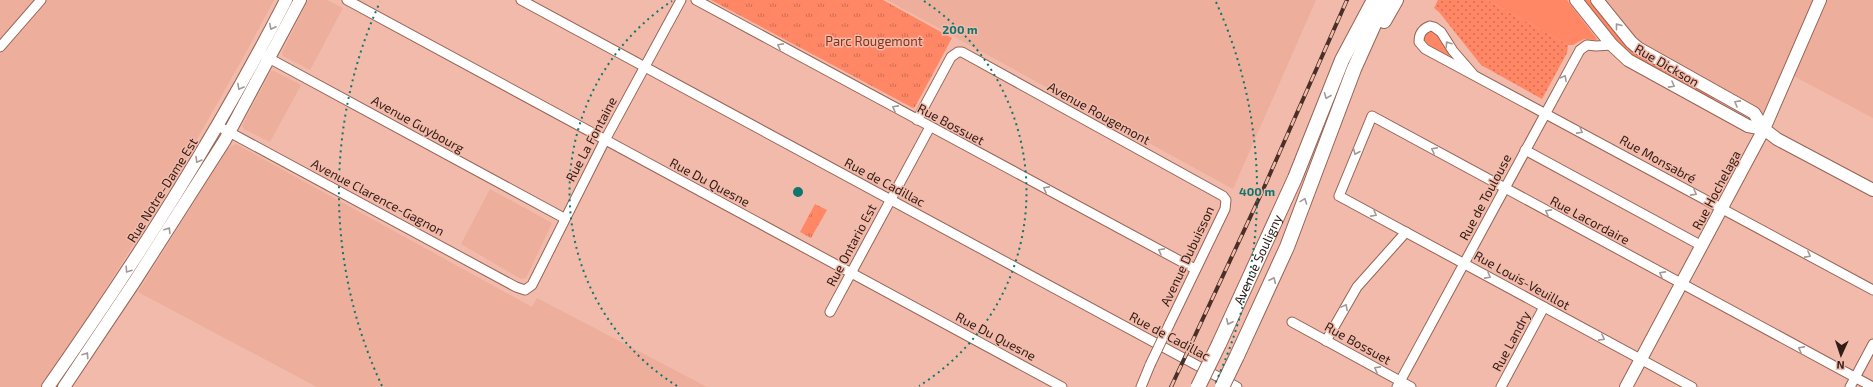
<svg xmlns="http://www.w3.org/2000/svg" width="1873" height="387" font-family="'Exo 2',sans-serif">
<defs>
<pattern id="park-tufts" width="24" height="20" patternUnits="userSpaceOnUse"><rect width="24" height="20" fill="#ff8765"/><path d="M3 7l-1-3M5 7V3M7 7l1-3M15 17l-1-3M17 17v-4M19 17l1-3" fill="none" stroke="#cf6e52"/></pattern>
<pattern id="garden-dots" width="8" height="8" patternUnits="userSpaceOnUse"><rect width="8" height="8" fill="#ff8765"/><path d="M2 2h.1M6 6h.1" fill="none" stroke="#cf6e52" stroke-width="1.8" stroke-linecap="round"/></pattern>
</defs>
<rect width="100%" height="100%" fill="#f2baaa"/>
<g fill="#edae9c">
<path d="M0,0H274L249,47L183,164L45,387H0Z"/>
<path d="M308,0H327L343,8L310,70L283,56L282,53Z"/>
<path d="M887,0H1316L1233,189Z"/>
<path d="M1597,0H1873V118L1788,73L1764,129L1756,116L1643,52Z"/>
<path d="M271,71H274L301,85L270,142L244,129L242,126Z"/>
<path d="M236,144L532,307L537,298L707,387H317L138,292L228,148Z"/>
<path d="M490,189L552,223L526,278L521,279L461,244Z"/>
</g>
<g fill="#ff8765">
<path d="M1487,0H1567L1597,39L1596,40L1584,39L1573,45H1568Z"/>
<path d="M1583,0H1589L1630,50L1714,98L1713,100L1633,56L1618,44Z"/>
<path d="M1431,31L1436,33L1450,54L1449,56L1429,45L1424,40L1427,32Z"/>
</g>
<g fill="url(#park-tufts)">
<path d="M711,0H883L952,38L915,107L913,108Z"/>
<path d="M815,204L827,210L811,238L800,232Z"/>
</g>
<path fill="url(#garden-dots)" d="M1438,0H1487L1568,45L1567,53L1542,99L1481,65L1439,12L1434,8Z"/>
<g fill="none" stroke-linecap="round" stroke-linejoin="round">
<g stroke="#956455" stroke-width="11">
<g id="minor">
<path d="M347,0L1062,387"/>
<path d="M521,0L1237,387"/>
<path d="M696,0L1195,269"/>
<path d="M0,47L41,0"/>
<path d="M263,55L564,218"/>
<path d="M1473,74L1453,51L1441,32L1434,27L1430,26C1422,29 1419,34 1419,42L1425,49L1873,290"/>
<path d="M917,120L951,57L958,52H962L1223,196L1226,200L1225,209L1169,325"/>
<path d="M218,126L516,287L525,290L532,285L605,140L681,0"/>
<path d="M1525,150L1702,246"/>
<path d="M830,312L930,127"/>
<path d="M1292,322L1411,387"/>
<path d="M1326,341L1357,287L1406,232"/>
<path d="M1141,387L1150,365"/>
<path d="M1397,387L1580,50L1587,45L1596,46L1612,45"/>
<path d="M1501,387L1544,307"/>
<path d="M1692,387L1339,196L1372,116L1873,387"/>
<path d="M1850,387L1873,344"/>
</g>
</g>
<g stroke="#956455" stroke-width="14">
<g id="major">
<path d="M1576,0L1612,45L1628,60L1748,126L1764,129"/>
<path d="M1597,0L1631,42L1638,48L1754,113L1764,129L1777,139L1873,190"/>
<path d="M48,387C136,261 216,137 286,0"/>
<path d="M64,387L135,281L225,140L300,0"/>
<path d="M1626,387L1764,129L1820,0"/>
</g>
</g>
<g stroke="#956455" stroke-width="16">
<g id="highway">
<path d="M1384,21L1396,0"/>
<path id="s1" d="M1219,344L1295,178L1342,60L1374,0"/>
<path d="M1237,356L1287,247L1354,69L1385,0"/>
</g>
</g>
<use href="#minor" stroke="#fff" stroke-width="9"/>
<use href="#major" stroke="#fff" stroke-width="12"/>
<use href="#highway" stroke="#fff" stroke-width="14"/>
<g stroke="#4a3029" stroke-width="4">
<path id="rail" d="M1171,387L1262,192L1347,0"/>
</g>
<use href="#rail" stroke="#f2baaa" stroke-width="2.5" stroke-dasharray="8" stroke-linecap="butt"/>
<g stroke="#956455" stroke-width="11" stroke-linecap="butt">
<path id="minor-bridge" d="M1150,365L1169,325"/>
</g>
<g stroke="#956455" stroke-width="16" stroke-linecap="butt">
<g id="highway-bridge">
<path d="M1198,387L1219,344"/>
<path d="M1222,387L1237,356"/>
</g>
</g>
<use href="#minor-bridge" stroke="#fff" stroke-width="9"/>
<use href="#highway-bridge" stroke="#fff" stroke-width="14"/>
</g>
<defs><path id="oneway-chevron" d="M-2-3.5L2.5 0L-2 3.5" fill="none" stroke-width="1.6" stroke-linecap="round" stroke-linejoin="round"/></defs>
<g stroke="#a29996">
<use href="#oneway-chevron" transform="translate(1618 26) rotate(-128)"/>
<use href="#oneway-chevron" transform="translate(272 27) rotate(117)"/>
<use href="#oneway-chevron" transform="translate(1448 44) rotate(-124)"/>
<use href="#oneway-chevron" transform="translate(780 46) rotate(-151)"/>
<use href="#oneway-chevron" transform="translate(1564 78) rotate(-61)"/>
<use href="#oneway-chevron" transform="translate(1672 85) rotate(29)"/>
<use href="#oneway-chevron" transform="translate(240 87) rotate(119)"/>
<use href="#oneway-chevron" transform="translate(1327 96) rotate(112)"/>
<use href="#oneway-chevron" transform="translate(1737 103) rotate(-151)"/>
<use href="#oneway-chevron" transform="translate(895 108) rotate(-152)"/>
<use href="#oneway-chevron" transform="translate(1580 131) rotate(29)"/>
<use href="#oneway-chevron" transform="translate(1434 150) rotate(-152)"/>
<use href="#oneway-chevron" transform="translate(1356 152) rotate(113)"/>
<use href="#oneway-chevron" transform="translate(198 160) rotate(121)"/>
<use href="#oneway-chevron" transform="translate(1046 189) rotate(-152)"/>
<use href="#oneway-chevron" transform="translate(1694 193) rotate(29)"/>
<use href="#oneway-chevron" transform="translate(1304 201) rotate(-70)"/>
<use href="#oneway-chevron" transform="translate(1548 212) rotate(-152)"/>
<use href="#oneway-chevron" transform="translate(1374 214) rotate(29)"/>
<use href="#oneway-chevron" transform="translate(168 230) rotate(-58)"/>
<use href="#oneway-chevron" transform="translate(1161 251) rotate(-152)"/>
<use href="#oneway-chevron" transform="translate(1808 255) rotate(28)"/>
<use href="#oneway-chevron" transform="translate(128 270) rotate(123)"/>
<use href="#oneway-chevron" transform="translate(1662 274) rotate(-152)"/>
<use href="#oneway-chevron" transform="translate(1488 276) rotate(29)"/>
<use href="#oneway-chevron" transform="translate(1273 280) rotate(-65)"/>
<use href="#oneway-chevron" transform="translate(1345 307) rotate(-62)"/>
<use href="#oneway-chevron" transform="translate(1229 322) rotate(115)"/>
<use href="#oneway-chevron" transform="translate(1602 338) rotate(28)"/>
<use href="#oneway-chevron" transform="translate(1801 349) rotate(-152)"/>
<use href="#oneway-chevron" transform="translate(86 355) rotate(-56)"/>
<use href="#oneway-chevron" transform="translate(1377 369) rotate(-152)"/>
</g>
<g fill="none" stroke="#0f766e" stroke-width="2" stroke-dasharray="2 4">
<path d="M677 386A229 229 0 0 1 672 1M924 1A229 229 0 0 1 919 386"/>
<path d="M382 386A459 459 0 0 1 380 2M1216 2A459 459 0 0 1 1214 386"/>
</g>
<g text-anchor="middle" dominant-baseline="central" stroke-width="3" stroke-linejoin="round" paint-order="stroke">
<g font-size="13" fill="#833219" stroke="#f2baaa">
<text x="874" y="41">Parc Rougemont</text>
</g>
<g font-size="13" fill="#311c16" stroke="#f2baaa">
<text transform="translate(1667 65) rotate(30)">Rue Dickson</text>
<text transform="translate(1099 113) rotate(29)">Avenue Rougemont</text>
<text transform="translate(418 124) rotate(29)">Avenue Guybourg</text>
<text transform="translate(951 124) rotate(28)">Rue Bossuet</text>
<text transform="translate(591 139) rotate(-62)">Rue La Fontaine</text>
<text transform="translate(1658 159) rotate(29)">Rue Monsabré</text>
<text transform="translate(710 182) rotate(28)">Rue Du Quesne</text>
<text transform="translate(885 182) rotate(28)">Rue de Cadillac</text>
<text transform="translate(162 190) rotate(-58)">Rue Notre-Dame Est</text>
<text transform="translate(1716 190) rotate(-62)">Rue Hochelaga</text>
<text transform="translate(378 197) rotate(28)">Avenue Clarence-Gagnon</text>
<text transform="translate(1485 197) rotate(-62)">Rue de Toulouse</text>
<text transform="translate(1590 220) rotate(28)">Rue Lacordaire</text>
<text transform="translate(851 245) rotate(-62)">Rue Ontario Est</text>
<text transform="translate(1187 256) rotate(-65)">Avenue Dubuisson</text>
<text stroke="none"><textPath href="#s1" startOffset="93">Avenue Souligny</textPath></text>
<text transform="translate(1522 280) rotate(29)">Rue Louis-Veuillot</text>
<text transform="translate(996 336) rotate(28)">Rue Du Quesne</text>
<text transform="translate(1170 336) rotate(28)">Rue de Cadillac</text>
<text transform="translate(1511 341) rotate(-62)">Rue Landry</text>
<text transform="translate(1358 343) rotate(29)">Rue Bossuet</text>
</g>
</g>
<circle cx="798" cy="192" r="6" fill="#0f766e" stroke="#f2baaa" stroke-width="2"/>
<g font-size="12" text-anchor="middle" font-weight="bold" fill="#0f766e" stroke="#f2baaa" stroke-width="3" stroke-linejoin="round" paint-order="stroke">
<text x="960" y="34">200 m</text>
<text x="1257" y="196">400 m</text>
</g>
<g transform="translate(1841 355) rotate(183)" stroke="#f2baaa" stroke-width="3" paint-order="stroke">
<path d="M0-3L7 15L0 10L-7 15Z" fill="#311c16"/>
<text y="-6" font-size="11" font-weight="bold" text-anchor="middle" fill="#311c16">N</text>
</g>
</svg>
